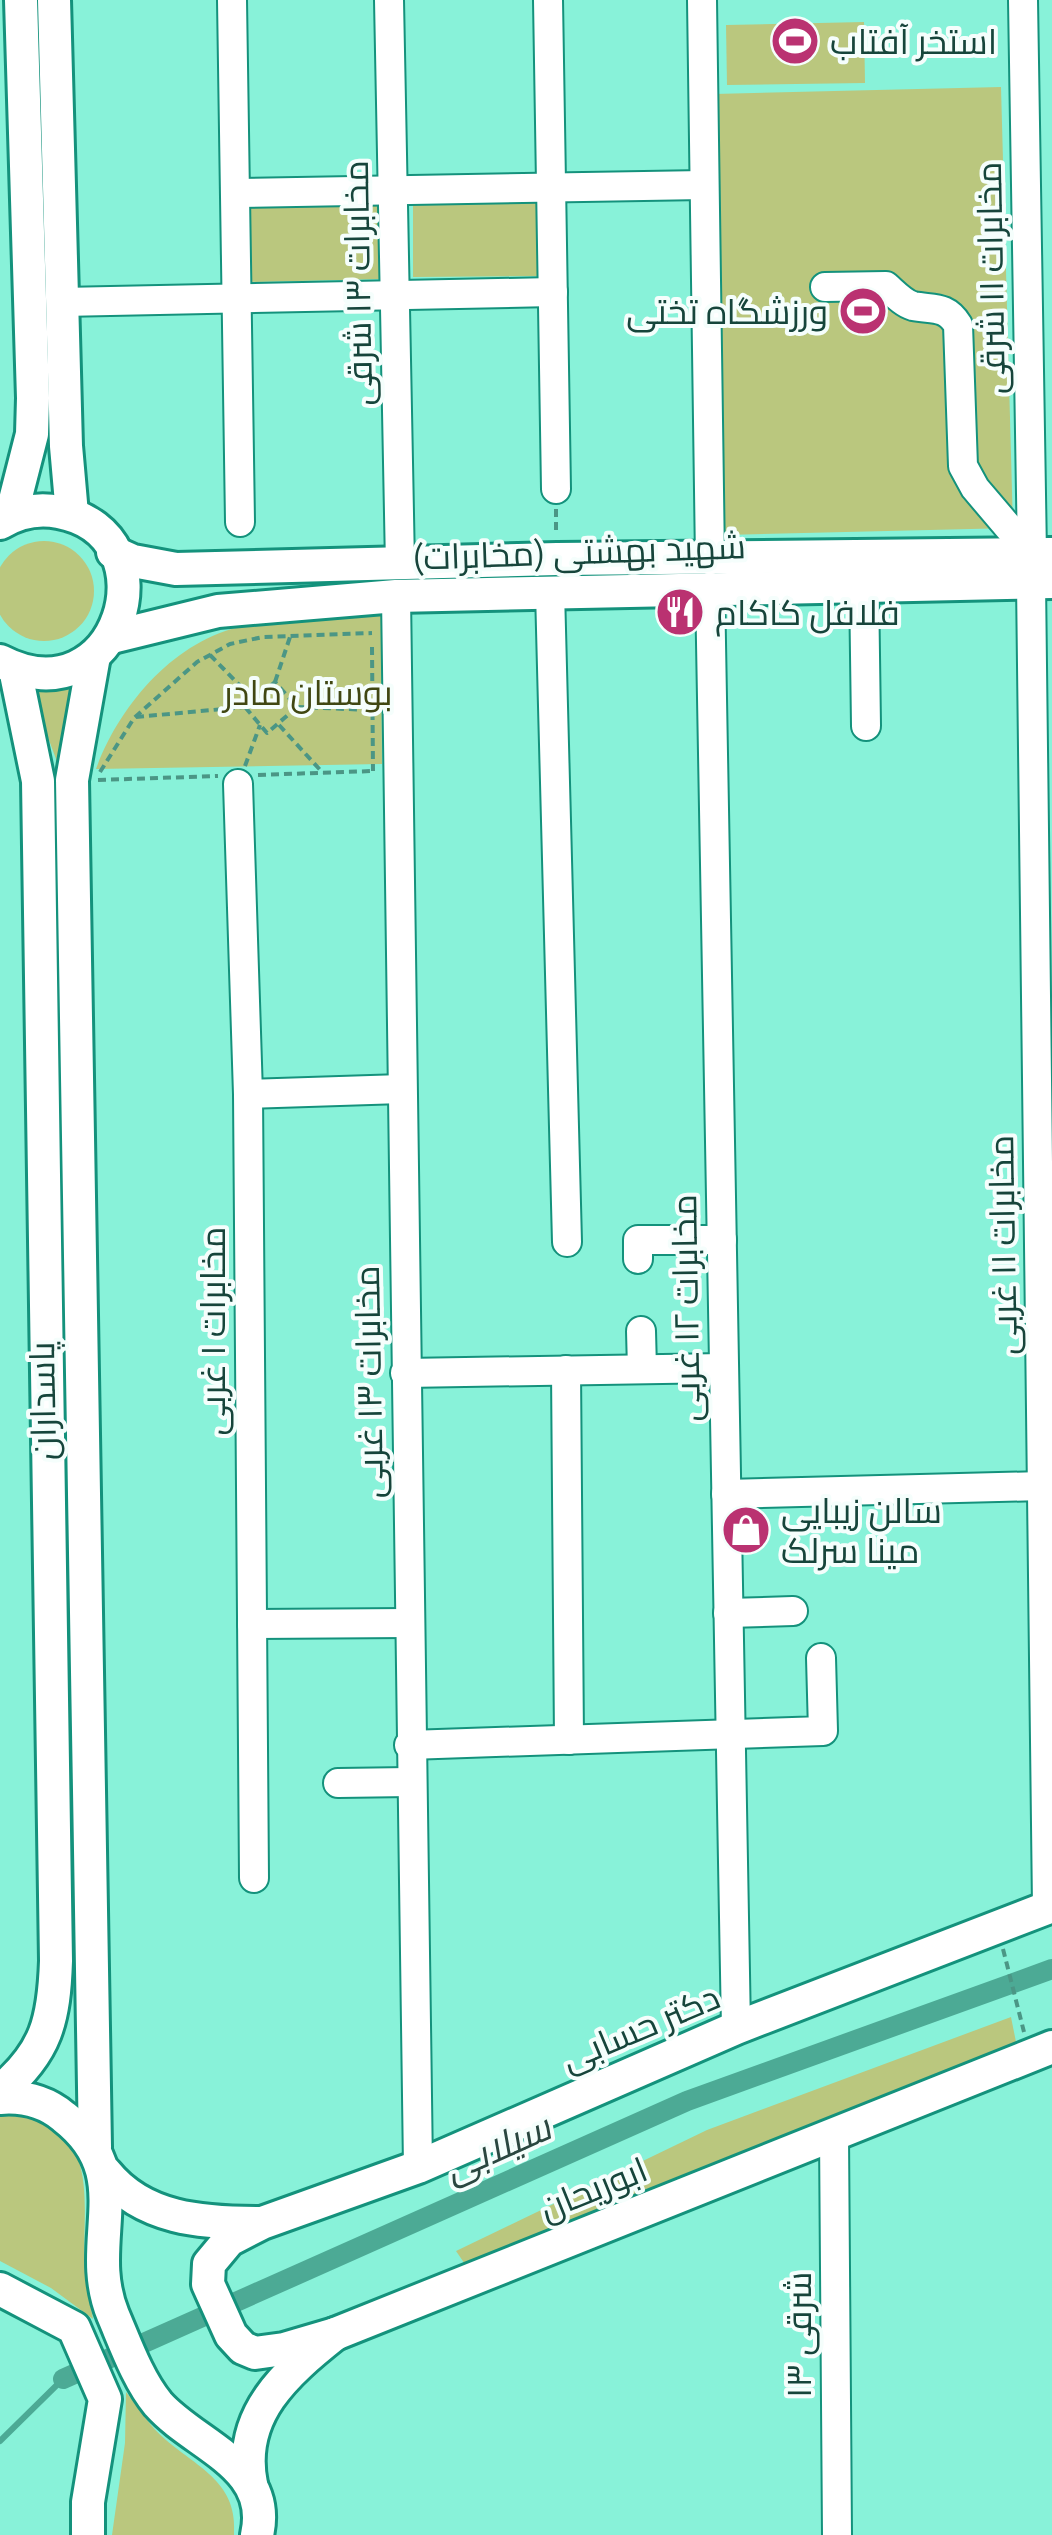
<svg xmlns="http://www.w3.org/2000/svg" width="1052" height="2535" font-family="Ubuntu,Cairo,sans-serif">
<rect width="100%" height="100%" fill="#88f2d9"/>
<g fill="#bac77e">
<path d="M864,22L865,83L727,85L726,25Z"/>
<path d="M1001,87L1013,528L725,535L714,94Z"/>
<path d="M413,200H542V276L413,277Z"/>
<path d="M381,203L382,279L249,282L248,205Z"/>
<circle cx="44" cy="591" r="50"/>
<path d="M381,611L382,764L96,769C119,706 174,640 244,626C288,617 336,616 381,611Z"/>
<path d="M82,677L87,1955L73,1956L51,900L56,759L26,678Z"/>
<path d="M1011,2017L1017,2047L821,2120L469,2270L456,2251L707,2130Z"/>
<path d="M0,2115C16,2112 31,2115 45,2122C99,2148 81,2217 85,2265C86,2283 90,2301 93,2319L51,2288L0,2261Z"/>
<path d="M126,2392C138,2407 150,2427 166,2440C200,2469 238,2483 234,2535H112L125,2443Z"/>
</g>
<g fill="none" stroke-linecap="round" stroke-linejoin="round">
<path stroke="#4caa95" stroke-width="6" d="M0,2441L63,2379"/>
<path stroke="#4caa95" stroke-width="20" d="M63,2379L687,2101L1052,1969"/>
<g stroke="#14927c" stroke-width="32">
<g id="minor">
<path d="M232,0L240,522"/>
<path d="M389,0L400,565"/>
<path d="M548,0L556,489"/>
<path d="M702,0L710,560"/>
<path d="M1023,0L1032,555"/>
<path d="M235,193L704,185"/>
<path d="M825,287L886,286C894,293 903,303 913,306C933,310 946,305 958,325L963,466L975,488L1032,555"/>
<path d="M62,302L553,292"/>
<path d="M1031,582L1047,1907"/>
<path d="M864,584L866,726"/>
<path d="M710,587L736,2028"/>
<path d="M550,591L567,1242"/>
<path d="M396,596L418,2167"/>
<path d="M238,784L248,1094L254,1878"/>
<path d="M248,1094L402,1089"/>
<path d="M638,1259V1240H722"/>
<path d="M641,1331L642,1369"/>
<path d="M566,1370L569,1740"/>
<path d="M405,1373L724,1368"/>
<path d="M726,1494L1042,1486"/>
<path d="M728,1613L793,1611"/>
<path d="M252,1624L408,1623"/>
<path d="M409,1745L823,1731L821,1658"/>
<path d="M338,1783L410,1782"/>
<path d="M834,2135L837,2535"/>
</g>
</g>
<g stroke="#14927c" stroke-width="38">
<g id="major">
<path d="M54,0L66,446L72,514"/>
<path d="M11,516L32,434L33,398L21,0"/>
<path d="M0,523C18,512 39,508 59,512C177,534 119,723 0,661"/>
<path d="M113,552L133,561L176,569L557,559L1052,554"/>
<path d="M112,637L218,611L396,596L1052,582"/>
<path d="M94,656L72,780L95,2147"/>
<path d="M0,2091C47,2052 54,2019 56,1961L38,781L15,669"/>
<path d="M0,2098C24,2096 46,2102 64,2117C140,2176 82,2240 113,2315C125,2343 138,2380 158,2404C195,2446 273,2465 257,2535"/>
<path d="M106,2173C143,2219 202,2223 258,2223"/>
<path d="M0,2289L74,2328L105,2399L88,2502V2535"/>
<path d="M335,2334L284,2349L255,2353L243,2348L231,2335L208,2284L209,2264L229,2240L262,2223L418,2167L736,2028L1052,1906"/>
<path d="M251,2484C237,2415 286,2373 335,2334L1052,2047"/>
</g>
</g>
<g stroke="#4b9685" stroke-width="4" stroke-dasharray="8 5" stroke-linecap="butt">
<path d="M556,509V534"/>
<path d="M372,647L373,771"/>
<path d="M210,655L254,700"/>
<path d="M275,682L291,634"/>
<path d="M297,707L372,710"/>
<path d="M136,717L245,707L275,682L297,707L267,733L245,707"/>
<path d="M279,725L323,773"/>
<path d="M245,766L260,725"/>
<path d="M100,772L134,718L197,662L230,644L263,637L372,633"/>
<path d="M258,775L373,771"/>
<path d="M98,780L218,776"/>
<path d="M1003,1949L1024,2032"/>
</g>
<use href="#minor" stroke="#fff" stroke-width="28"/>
<use href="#major" stroke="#fff" stroke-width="32"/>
</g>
<defs>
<g id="stadium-disc" transform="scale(2.5)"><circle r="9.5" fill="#ba3271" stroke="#f5fefc"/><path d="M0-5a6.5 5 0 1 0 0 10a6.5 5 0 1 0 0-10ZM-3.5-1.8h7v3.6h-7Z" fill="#fff"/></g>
<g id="restaurant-disc" transform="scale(2.5)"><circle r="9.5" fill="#ba3271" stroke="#f5fefc"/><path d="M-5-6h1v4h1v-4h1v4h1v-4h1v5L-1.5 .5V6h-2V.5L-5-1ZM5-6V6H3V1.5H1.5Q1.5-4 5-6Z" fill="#fff"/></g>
<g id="shop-disc" transform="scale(2.5)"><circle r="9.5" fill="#ba3271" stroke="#f5fefc"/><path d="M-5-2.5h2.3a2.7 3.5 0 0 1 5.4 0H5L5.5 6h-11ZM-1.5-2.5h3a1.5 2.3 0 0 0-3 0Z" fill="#fff"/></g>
</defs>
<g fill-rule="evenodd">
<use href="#stadium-disc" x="795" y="41"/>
<use href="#stadium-disc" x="863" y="311"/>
<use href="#restaurant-disc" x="680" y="612"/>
<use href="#shop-disc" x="746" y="1530"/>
</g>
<g text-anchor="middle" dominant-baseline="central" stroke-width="8" stroke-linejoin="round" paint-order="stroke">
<g font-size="35" fill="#16453b" stroke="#f5fefc" text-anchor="start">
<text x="830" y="41">استخر آفتاب</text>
<text x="828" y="311" text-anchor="end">ورزشگاه تختی</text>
<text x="715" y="612">فلافل کاکام</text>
<text x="781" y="1510">سالن زیبایی<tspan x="781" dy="40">مینا سرلک</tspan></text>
</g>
<g font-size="35" fill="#16453b" stroke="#f5fefc">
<text transform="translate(990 278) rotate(-91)">مخابرات ۱۱ شرقی</text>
<text transform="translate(357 283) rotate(-91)">مخابرات ۱۳ شرقی</text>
<text transform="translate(579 551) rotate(-2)">شهید بهشتی (مخابرات)</text>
<text transform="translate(1002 1245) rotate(-91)">مخابرات ۱۱ غربی</text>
<text transform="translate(685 1308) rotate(-91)">مخابرات ۱۲ غربی</text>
<text transform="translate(212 1331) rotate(-90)">مخابرات ۱ غربی</text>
<text transform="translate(368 1382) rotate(-91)">مخابرات ۱۳ غربی</text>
<text transform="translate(42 1401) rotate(-91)">پاسداران</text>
<text transform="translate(640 2027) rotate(-23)">دکتر حسابی</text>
<text transform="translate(593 2188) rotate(-22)">ابوریحان</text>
<text transform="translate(798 2335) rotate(-90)">۱۳ شرقی</text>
</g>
<g font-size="35" fill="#404712" stroke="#f5fefc">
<text x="308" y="692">بوستان مادر</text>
</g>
<g font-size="38" font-style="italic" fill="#2a4740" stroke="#f5fefc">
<text transform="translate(497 2147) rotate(-24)">سیلابی</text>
</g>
</g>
</svg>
